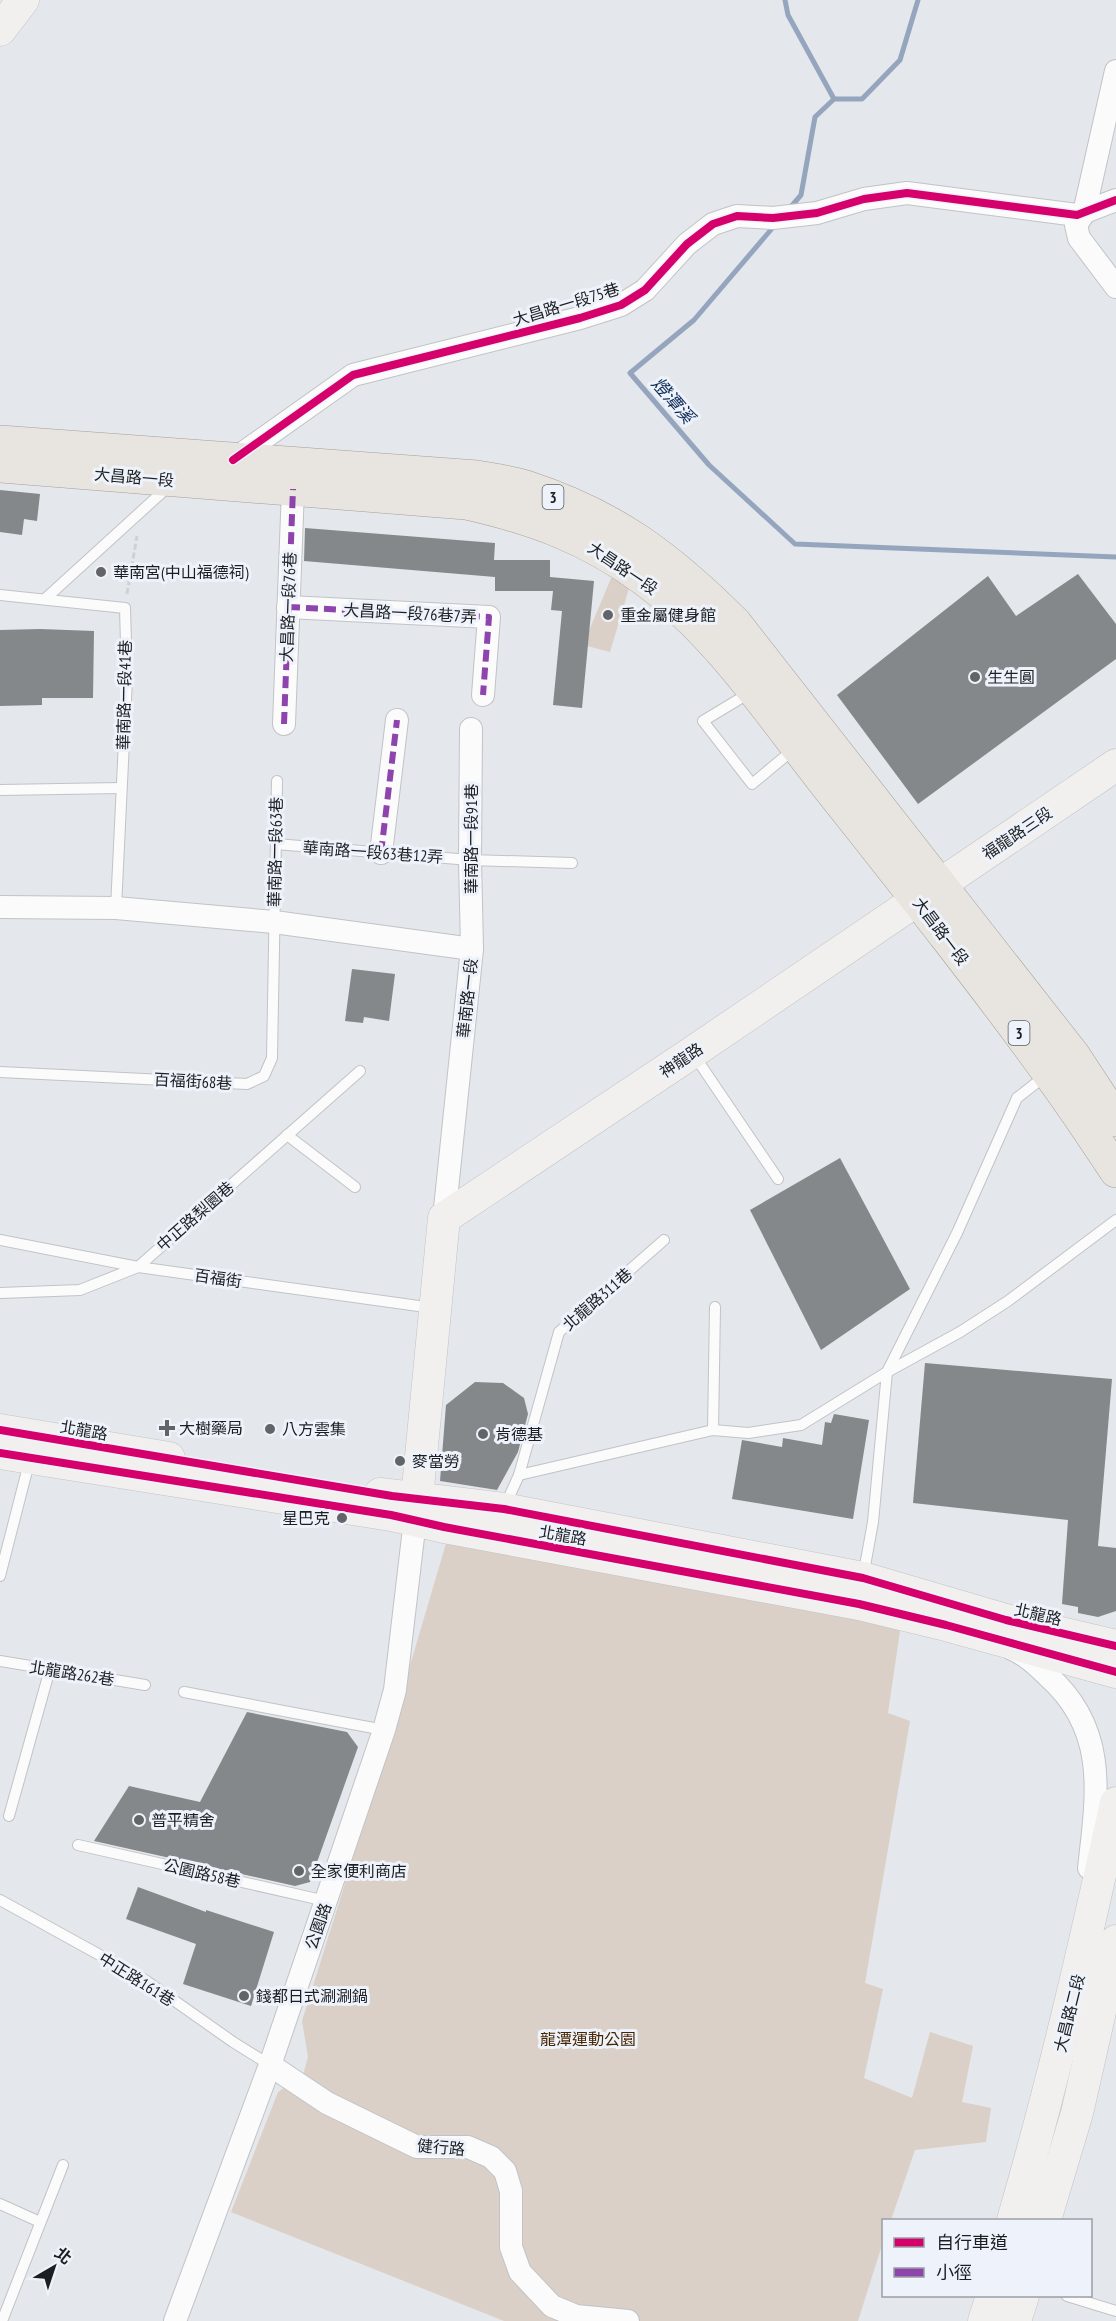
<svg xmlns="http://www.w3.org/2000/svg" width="1116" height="2321" font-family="'PT Sans Narrow','Noto Sans TC',sans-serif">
<rect width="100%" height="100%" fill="#e4e7eb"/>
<g fill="#dbd0c7">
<path d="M612,576L630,585L610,652L583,645Z"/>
<path d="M447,1540L901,1624L888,1713L910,1721L865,1983L883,1989L864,2078L912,2098L930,2032L973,2046L962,2102L991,2108L986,2142L915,2150L891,2220H884L883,2242L858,2321H504L231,2212L278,2092L303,2075L308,2057L302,2021L358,1842Z"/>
</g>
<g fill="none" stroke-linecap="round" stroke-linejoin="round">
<g stroke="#95a5be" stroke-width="5">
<path d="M785,0L788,15L834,99L815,117L801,195L789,209"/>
<path d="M834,99H862L900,60L918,0"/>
<path d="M775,225L694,320L630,373L709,465L795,544L1116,557"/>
</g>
</g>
<g fill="#85888b">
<path d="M0,490L40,494L37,521L24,519L22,535L0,532Z"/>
<path d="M305,528L495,543L494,560H550V577L594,581L582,708L553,705L562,611L551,610L553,591H495V577L304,561Z"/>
<path d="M1078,574L1116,624V659L918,804L837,695L988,576L1016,616Z"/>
<path d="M40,629L94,631L93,698H42V705L0,706V630Z"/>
<path d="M352,969L395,974L389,1021L364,1017L363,1023L345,1021Z"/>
<path d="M840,1158L910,1289L821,1350L750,1210Z"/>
<path d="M925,1363L1112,1379L1098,1546L1116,1548V1611L1098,1617L1078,1613V1607L1062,1604L1068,1520L913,1503Z"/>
<path d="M475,1382L503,1383L524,1398L528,1414L518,1452L497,1490L440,1481L446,1405Z"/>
<path d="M834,1414L869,1420L853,1519L732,1499L742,1440L782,1447L783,1438L822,1445L825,1422L831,1423Z"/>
<path d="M247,1712L347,1732L358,1747L310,1882L295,1886L94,1841L129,1786L200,1802Z"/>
<path d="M138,1887L206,1912V1910L274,1932L251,2006L183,1984L196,1944L126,1919Z"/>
</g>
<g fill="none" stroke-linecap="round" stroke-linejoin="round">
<g stroke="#c1c3c6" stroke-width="12">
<g id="service">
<path d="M0,595L125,608L127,679L116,908"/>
<path d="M45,599L169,486"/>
<path d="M751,692L703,721L752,784L794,749"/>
<path d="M0,790L121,788"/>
<path d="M276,844L470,860L572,863"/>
<path d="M694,1055L778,1179"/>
<path d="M0,1072L247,1084L264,1076L272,1058L277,781"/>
<path d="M287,1135L355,1187"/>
<path d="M0,1240L138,1267L433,1308"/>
<path d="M0,1293L80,1290L138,1267L360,1071"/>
<path d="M713,1430L715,1307"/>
<path d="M519,1475L713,1430L748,1433L801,1425L887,1372L960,1332L1008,1301L1116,1220"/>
<path d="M505,1506L519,1475L559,1332L664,1240"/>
<path d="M0,1576L30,1459"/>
<path d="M863,1577L873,1522L887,1372L957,1233L1017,1098L1045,1076"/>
<path d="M0,1661L145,1685"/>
<path d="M184,1692L384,1730"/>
<path d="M9,1816L50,1669"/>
<path d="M78,1845L326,1901"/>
<path d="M0,1900L145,1980L233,2042L270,2065"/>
<path d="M0,2204L40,2222"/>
<path d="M1067,2296L1116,2311"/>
<path d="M2,2321L63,2165"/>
</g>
</g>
<g stroke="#c1c3c6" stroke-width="24">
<g id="minor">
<path d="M1116,71L1084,213L1076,225L1079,238L1116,287"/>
<path d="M233,460L353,375L580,318L621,305L645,290L687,244L713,224L737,216L773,218L817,213L864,199L907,193L1077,215L1116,200"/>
<path d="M288,607L489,617L483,695"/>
<path d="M284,724L293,489"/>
<path d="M381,853L397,720"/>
<path d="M0,907L116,908L274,922L472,949"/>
<path d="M444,1218L472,949L470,860L471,729"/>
<path d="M1012,1649C1026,1654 1037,1666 1048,1676C1109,1730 1097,1796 1089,1868"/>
<path d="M270,2065L327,2103L417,2147H468L491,2157L505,2171L511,2191V2247L520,2272L552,2306L576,2316L628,2321"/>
<path d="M175,2321L270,2065L384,1730L395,1690L415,1520"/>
</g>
</g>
<g stroke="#c1c3c6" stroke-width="33">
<g id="secondary">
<path d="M0,30L23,0"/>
<path d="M0,1430L169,1458"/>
<path d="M0,1453L391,1515L444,1527L859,1604L946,1625L1116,1672"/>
<path d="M380,1494L504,1509L863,1578L1006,1620L1116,1646"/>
<path d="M415,1519L444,1218L693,1052L1116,765"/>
<path d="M1013,2220C1053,2083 1085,1944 1116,1803"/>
<path d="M1045,2220L1077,2113L1116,1941"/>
<path d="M984,2321L992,2296"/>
<path d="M1015,2321L1023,2296"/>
</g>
</g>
<g stroke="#a69f99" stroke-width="34">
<g id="primary">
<path d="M0,442L477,477C493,480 510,482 526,487C615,516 670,558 735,623L1074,1056L1116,1120"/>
<path d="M0,466L466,503C533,518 589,538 645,580C718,634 770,713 825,783C901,879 977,974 1048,1072C1072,1104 1094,1138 1116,1171"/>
</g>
</g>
<path stroke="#d0d1d2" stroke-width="3" stroke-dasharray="6 3" stroke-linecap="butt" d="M127,594L137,536"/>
<use href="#service" stroke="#fbfbfc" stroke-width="10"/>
<use href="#minor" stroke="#fbfbfc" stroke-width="22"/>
<use href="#secondary" stroke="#f2f0ee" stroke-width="32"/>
<use href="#primary" stroke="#e8e4df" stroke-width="33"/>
<g stroke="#8e44ad" stroke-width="6" stroke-dasharray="12 6" stroke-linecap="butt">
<path d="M288,607L489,617L483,695"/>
<path d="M284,724L293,489"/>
<path d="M381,853L397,720"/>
</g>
<g stroke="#eef3fb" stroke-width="11">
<g id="cycleway">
<path d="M233,460L353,375L580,318L621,305L645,290L687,244L713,224L737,216L773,218L817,213L864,199L907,193L1077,215L1116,200"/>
<path d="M0,1430L392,1496L504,1509L863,1578L1006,1620L1116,1646"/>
<path d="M0,1453L391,1515L444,1527L859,1604L946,1625L1116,1672"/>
</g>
</g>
<use href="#cycleway" stroke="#d6006c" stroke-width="8"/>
</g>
<g fill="#626468" stroke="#eef3fb" stroke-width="2">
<circle cx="101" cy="572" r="6"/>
<circle cx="608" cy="615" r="6"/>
<circle cx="975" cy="677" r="6"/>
<path d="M164 1419h6v6h6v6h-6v6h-6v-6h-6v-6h6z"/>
<circle cx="270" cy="1429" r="6"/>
<circle cx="483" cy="1434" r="6"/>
<circle cx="400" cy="1461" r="6"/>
<circle cx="342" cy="1518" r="6"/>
<circle cx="139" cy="1820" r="6"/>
<circle cx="299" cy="1871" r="6"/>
<circle cx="244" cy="1996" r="6"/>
</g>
<g text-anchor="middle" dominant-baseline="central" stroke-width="6" stroke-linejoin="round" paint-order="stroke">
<g fill="#eef3fb" stroke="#5b5e62" stroke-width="1.5">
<rect x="542.5" y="485" width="21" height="24" rx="4.5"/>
<rect x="1008.5" y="1021" width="21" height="24" rx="4.5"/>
</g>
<g font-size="15" font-weight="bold" fill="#1c1e21">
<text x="553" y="497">3</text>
<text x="1019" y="1033">3</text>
</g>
<g font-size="16" fill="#1c1e21" stroke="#eef3fb">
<text transform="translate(566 304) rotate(-17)">大昌路一段75巷</text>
<text transform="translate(134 477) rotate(5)">大昌路一段</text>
<text transform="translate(623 568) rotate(34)">大昌路一段</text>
<text transform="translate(288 607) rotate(-88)">大昌路一段76巷</text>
<text transform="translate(410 613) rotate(3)">大昌路一段76巷7弄</text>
<text transform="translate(124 695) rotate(-89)">華南路一段41巷</text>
<text transform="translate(1017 833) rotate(-34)">福龍路三段</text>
<text transform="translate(471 839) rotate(-90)">華南路一段91巷</text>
<text transform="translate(275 852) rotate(-89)">華南路一段63巷</text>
<text transform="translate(373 852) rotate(4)">華南路一段63巷12弄</text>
<text transform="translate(941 931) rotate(53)">大昌路一段</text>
<text transform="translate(467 998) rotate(-84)">華南路一段</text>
<text transform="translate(681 1060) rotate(-34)">神龍路</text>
<text transform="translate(193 1081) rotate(3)">百福街68巷</text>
<text transform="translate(195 1216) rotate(-41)">中正路梨園巷</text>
<text transform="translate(218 1278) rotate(8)">百福街</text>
<text transform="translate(597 1299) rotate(-41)">北龍路311巷</text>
<text transform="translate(84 1430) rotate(10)">北龍路</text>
<text transform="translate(563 1535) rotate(10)">北龍路</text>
<text transform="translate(1038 1614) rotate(13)">北龍路</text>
<text transform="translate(72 1673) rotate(9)">北龍路262巷</text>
<text transform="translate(202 1873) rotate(13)">公園路58巷</text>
<text transform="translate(318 1926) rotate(-71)">公園路</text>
<text transform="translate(137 1979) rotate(32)">中正路161巷</text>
<text transform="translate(1069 2013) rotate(-76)">大昌路二段</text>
<text transform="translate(441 2147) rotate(5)">健行路</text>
</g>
<g font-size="16" fill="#1c1e21" stroke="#eef3fb" text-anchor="start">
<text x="113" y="572">華南宮(中山福德祠)</text>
<text x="620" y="615">重金屬健身館</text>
<text x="987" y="677">生生圓</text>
<text x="179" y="1428">大樹藥局</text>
<text x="282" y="1429">八方雲集</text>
<text x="495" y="1434">肯德基</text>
<text x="412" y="1461">麥當勞</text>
<text x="330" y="1518" text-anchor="end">星巴克</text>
<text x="151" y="1820">普平精舍</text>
<text x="311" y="1871">全家便利商店</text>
<text x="256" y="1996">錢都日式涮涮鍋</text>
</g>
<g font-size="16" fill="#462500" stroke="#eef3fb">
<text x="588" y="2039">龍潭運動公園</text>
</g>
<g font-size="18" font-style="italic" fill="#0f2b57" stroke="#eef3fb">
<text transform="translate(673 400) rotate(49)">燈潭溪</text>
</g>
</g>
<rect x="882" y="2219" width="210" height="78" fill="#eef3fb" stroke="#9a9ea4" stroke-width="1.5"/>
<rect x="894" y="2238" width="30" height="9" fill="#d6006c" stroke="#9a9ea4" stroke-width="1.5"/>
<text x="936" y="2249" font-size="18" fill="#1c1e21">自行車道</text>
<rect x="894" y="2268" width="30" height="9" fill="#8e44ad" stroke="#9a9ea4" stroke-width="1.5"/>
<text x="936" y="2279" font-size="18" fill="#1c1e21">小徑</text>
<g transform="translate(54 2267) rotate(39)" stroke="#eef3fb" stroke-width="4.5" paint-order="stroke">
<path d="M0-4.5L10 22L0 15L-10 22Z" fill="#1c1e21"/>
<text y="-9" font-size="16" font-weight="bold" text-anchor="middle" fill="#1c1e21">北</text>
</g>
</svg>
